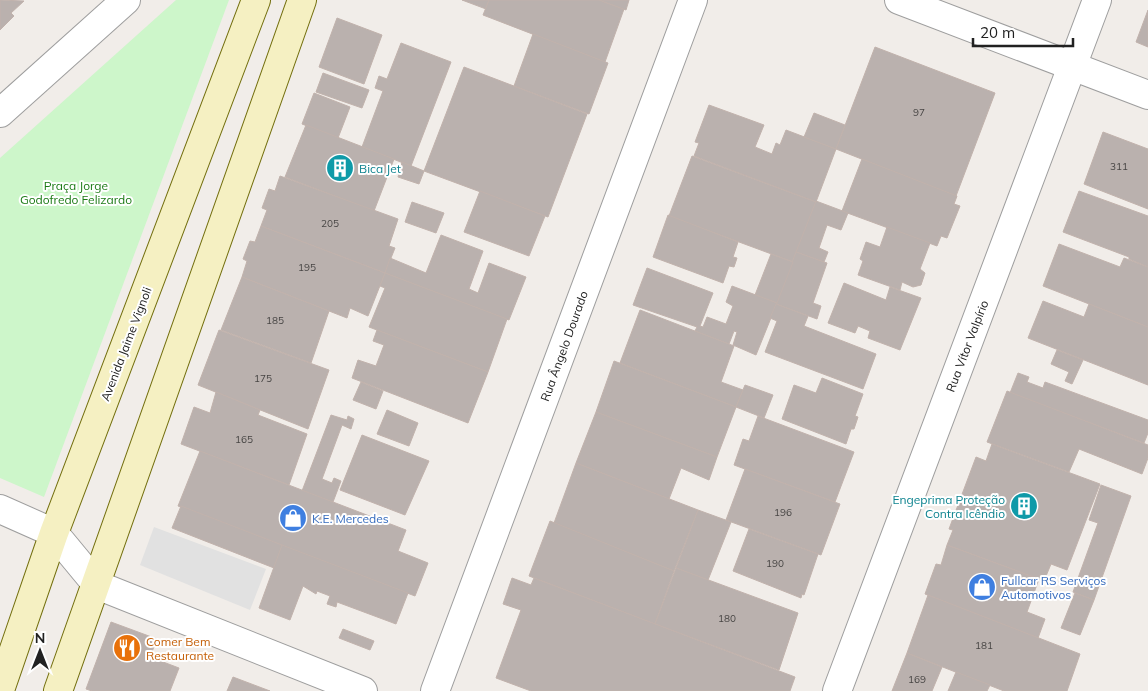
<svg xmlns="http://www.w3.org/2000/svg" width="1148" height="691" font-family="Mulish,sans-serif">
<rect width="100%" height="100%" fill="#f1ede9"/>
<path fill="#cdf6ca" d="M176,0H229L44,497L0,478V158Z"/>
<path fill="#e1e1e1" d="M154,527L266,569L250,610L140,565Z"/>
<g fill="#bab1ae" stroke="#c1b2ac">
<path d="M0,0L24,1L11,13L14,16L0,30Z"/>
<path d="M462,0H489L486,9Z"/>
<path d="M489,0H599L624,9L605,62L483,15Z"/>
<path d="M599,0H629L626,10Z"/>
<path d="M1148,10V47L1136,42Z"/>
<path d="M337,18L382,35L364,84L319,67Z"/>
<path d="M533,34L608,63L589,114L514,86Z"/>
<path d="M401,43L451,62L411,166L362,147L383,91L375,88L379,76L387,79Z"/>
<path d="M875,47L995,93L956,196L836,149Z"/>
<path d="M464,67L587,114L548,217L424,171Z"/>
<path d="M323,73L369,90L362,108L316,92Z"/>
<path d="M314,93L350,107L338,138L302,124Z"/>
<path d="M709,105L764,125L755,147L772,154L776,143L780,145L786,130L836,149L816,202L694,156L699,143L695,142Z"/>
<path d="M814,113L845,125L836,149L804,137Z"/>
<path d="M306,125L394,159L374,211L285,177Z"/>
<path d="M1103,132L1148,149V209L1084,184Z"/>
<path d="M692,156L816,202L793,262L669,216Z"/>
<path d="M862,159L957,196L954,204L960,206L947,238L941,236L937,246L842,211Z"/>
<path d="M402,162L424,171L419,184L398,177Z"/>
<path d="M280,176L398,219L389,246L395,248L385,273L261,226L267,210L262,208L269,189L275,191Z"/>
<path d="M480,191L545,216L529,256L464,232Z"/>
<path d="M1079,191L1148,216V267L1129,259V257L1063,232Z"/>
<path d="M816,201L848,213L841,230L827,225L819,248L828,252L824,262L796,252Z"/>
<path d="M412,202L444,213L436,233L405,222Z"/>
<path d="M668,215L738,242L733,257L737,258L734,267L729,266L723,283L653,257Z"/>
<path d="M261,226L385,273L368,316L350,308L347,318L242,277L247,261L243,259L250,241L255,242Z"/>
<path d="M887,227L930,243L920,269L925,273L921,285L913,287L902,282L900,290L858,275L863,261L860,259L866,242L880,247Z"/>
<path d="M441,235L483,251L469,289L478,293L489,263L526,277L509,320L385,273L390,258L426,273Z"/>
<path d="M1059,244L1120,267L1124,258L1148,267V327L1043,286Z"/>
<path d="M796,252L827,263L813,303L821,306L817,319L776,304Z"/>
<path d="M771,254L793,262L777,303L755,295Z"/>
<path d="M647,268L713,293L700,326L703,327L707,317L726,324L733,306L726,302L732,286L777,303L756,355L733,345L737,332L734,331L729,344L695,331L697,327L633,305Z"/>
<path d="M385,273L507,319L488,372L369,327L385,288L380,286Z"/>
<path d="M242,277L329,311L311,363L221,330Z"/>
<path d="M844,283L886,300L890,287L921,298L900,350L868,338L870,331L858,326L855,333L828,323Z"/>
<path d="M1043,301L1084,317L1089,304L1148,327V385L1028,338Z"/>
<path d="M776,304L808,316L804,326L876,354L863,389L765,352L777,321L770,318Z"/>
<path d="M640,310L734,346L721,382L743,390L736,407L620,363Z"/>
<path d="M219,330L329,370L308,429L198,385Z"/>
<path d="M377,330L488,372L468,423L352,378L358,360L376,366L384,345L373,341Z"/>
<path d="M1057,350L1083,360L1072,384L1065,381L1069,372L1051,364Z"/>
<path d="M614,361L736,407L717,457L596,412Z"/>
<path d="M1018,373L1029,377L1027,382L1043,388L1045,382L1148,420V433L1144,443L1010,393Z"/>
<path d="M822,378L863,394L855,416L858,417L854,429H851L846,444L782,419L794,385L816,393Z"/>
<path d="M361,382L383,391L376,409L353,400Z"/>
<path d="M745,385L773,395L764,418L736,407Z"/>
<path d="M1007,391L1148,445V458L1142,474L1079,449L1069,472L987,442Z"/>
<path d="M216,392L260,410L258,415L307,434L289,485L181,444L194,407L210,413Z"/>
<path d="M387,410L418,423L409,446L377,434Z"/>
<path d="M596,412L717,457L709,480L681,468L669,499L576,463Z"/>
<path d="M331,415L347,420L348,416L354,419L351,429L342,425L322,479L332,483L334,478L341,481L333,502L302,491Z"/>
<path d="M758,416L854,452L835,502L734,465L743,439L749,441Z"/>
<path d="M362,435L429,461L405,515L340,490Z"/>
<path d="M992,444L1100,484L1067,570L1051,564L1044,581L947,545L953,530L949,529L976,457L986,461Z"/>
<path d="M200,451L406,530L398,551L428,563L415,596L178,506Z"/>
<path d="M576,463L698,510L674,571L554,523Z"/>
<path d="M745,469L840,504L821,555L726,520Z"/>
<path d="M1101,485L1131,496L1094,600L1073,592L1098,523L1089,520Z"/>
<path d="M181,506L282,545L274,568L172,528Z"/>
<path d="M698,510L731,522L708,580L676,568Z"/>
<path d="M550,521L674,571L655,624L529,576Z"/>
<path d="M749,529L818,554L804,595L802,594L801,598L733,571Z"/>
<path d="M282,545L408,593L396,624L337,602L336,607L327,604L330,596L317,591L316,594L303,586L290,620L259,608Z"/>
<path d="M947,545L1039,579L1027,612L1045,619L1038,638L925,594L936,564L941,565Z"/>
<path d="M676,568L798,613L779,670L655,624Z"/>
<path d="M512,578L531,585L534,578L795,677L790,691H531L496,678L521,610L503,604Z"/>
<path d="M1075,593L1094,600L1080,635L1061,628Z"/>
<path d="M928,595L1080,654L1067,691H1004L907,653Z"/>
<path d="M111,622L157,639L150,657L179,668L170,691H92L86,689Z"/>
<path d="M343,629L374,641L370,650L339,638Z"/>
<path d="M907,653L942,667L932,691H892Z"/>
<path d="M956,672L990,685L987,691H948Z"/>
<path d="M233,677L270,691H227Z"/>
</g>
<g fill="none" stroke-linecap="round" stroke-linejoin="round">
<g stroke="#9e9e9e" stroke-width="30">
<g id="street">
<path d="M899,0L1148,95"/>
<path d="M0,113L126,0"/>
<path d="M0,509L54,533L97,585L363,691"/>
<path d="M435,691L693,0"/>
<path d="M837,691L1097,0"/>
</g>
</g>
<g stroke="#736f0e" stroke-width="30">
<g id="secondary">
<path d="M0,690L54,533L256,0"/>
<path d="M58,691L302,0"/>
</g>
</g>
<use href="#street" stroke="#fff" stroke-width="28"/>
<use href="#secondary" stroke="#f5f0c2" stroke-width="28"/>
</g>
<defs>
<g id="building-disc" transform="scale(1.4375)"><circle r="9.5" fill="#0f9aa8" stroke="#fff"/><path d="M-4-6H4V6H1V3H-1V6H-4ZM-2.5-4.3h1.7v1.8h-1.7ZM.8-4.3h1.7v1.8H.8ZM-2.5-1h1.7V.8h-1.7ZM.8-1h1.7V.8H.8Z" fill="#fff"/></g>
<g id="shop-disc" transform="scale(1.4375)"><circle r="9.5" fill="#3f7fe0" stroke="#fff"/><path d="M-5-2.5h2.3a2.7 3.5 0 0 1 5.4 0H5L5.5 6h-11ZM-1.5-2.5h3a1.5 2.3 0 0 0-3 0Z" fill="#fff"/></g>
<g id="restaurant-disc" transform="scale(1.4375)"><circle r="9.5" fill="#e8710a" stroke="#fff"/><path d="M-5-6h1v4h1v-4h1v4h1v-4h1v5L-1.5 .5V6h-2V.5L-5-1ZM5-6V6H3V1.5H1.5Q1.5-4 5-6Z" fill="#fff"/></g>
</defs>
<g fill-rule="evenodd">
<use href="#building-disc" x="340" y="168"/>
<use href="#building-disc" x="1024" y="506"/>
<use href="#shop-disc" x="293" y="518"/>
<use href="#shop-disc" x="982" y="587"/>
<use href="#restaurant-disc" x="127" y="648"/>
</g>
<g text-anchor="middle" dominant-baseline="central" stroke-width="4" stroke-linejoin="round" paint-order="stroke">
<g font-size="10" fill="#474544">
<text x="919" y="112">97</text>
<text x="1119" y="166">311</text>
<text x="330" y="223">205</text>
<text x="307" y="267">195</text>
<text x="275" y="320">185</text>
<text x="263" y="378">175</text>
<text x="244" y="439">165</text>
<text x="783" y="512">196</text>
<text x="775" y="563">190</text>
<text x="727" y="618">180</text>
<text x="984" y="645">181</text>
<text x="917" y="679">169</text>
</g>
<g font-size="12" fill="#0d838f" stroke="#fff" text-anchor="start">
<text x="359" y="168">Bica Jet</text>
<text x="1005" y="499" text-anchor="end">Engeprima Proteção<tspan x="1005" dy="14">Contra Icêndio</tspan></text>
</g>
<g font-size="12" fill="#1b7a15" stroke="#fff">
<text x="76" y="185">Praça Jorge<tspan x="76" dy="14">Godofredo Felizardo</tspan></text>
</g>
<g font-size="12" fill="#212121" stroke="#fff">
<text transform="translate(126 344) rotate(-69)">Avenida Jaime Vignoli</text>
<text transform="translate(564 346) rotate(-70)">Rua Ângelo Dourado</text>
<text transform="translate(967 346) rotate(-69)">Rua Vítor Valpírio</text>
</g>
<g font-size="12" fill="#366cbe" stroke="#fff" text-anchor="start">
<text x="312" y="518">K.E. Mercedes</text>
<text x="1001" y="580">Fullcar RS Serviços<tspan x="1001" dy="14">Automotivos</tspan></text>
</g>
<g font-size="12" fill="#c56008" stroke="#fff" text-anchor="start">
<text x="146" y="641">Comer Bem<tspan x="146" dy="14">Restaurante</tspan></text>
</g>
</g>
<g transform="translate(40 651)" stroke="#ffffff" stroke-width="4" paint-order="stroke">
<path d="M0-4L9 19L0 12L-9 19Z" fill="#212121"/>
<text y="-8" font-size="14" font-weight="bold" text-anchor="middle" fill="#212121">N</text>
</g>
<path d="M973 38v8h100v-8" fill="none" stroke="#212121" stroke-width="2.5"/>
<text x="980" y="38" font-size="15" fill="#212121" stroke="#ffffff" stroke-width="4" paint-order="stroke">20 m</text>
</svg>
